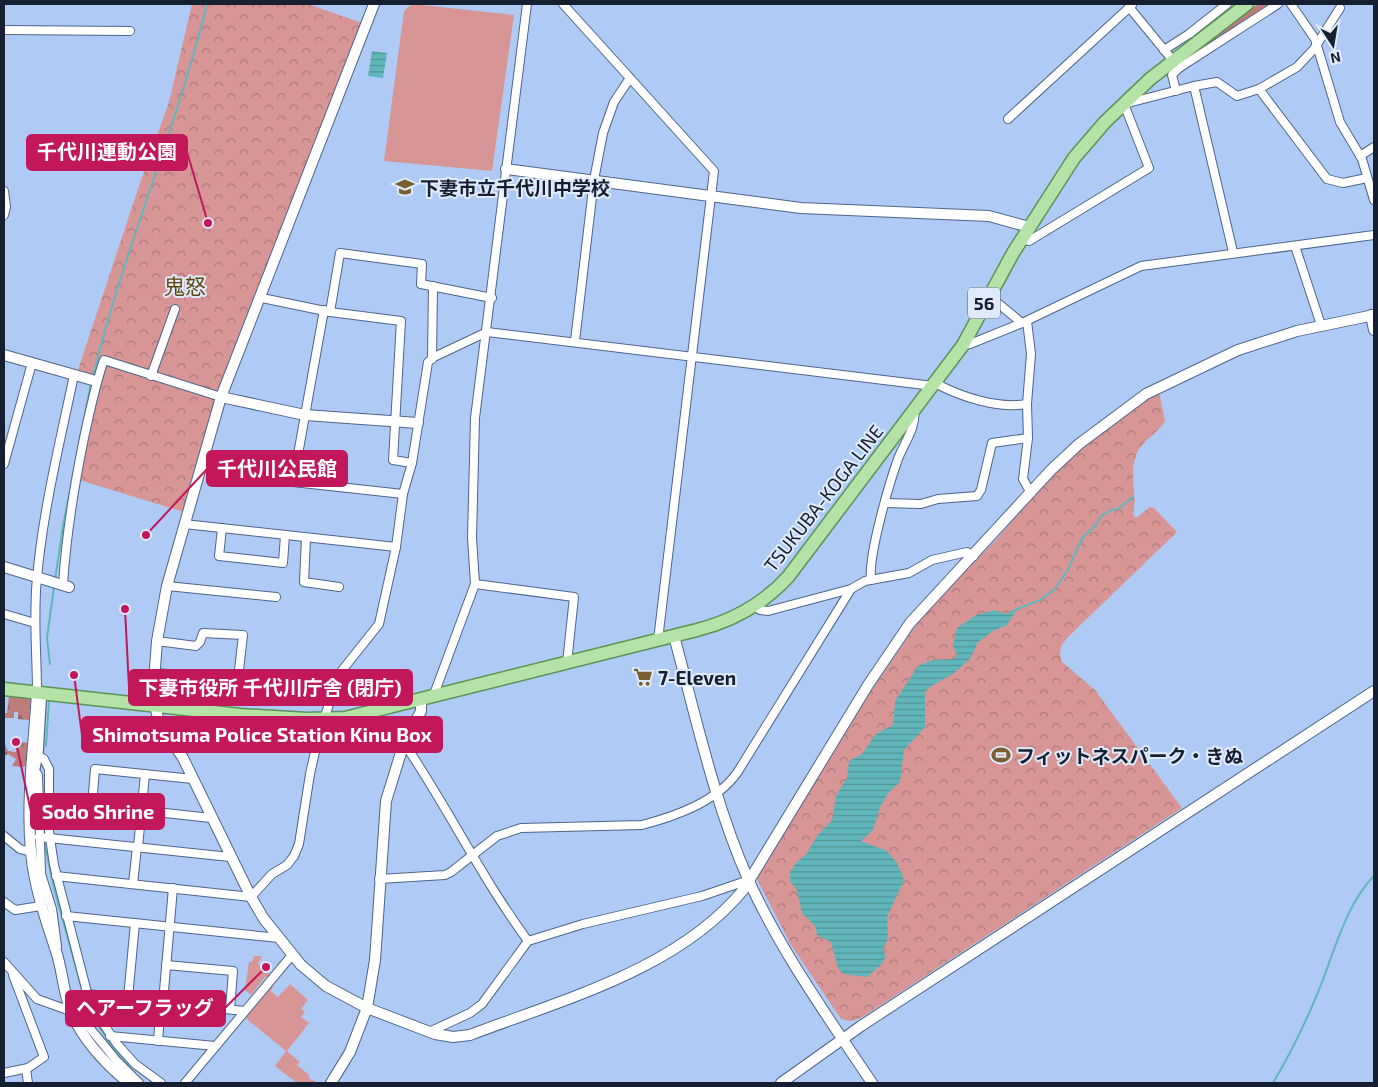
<svg xmlns="http://www.w3.org/2000/svg" width="1378" height="1087" font-family="'Exo 2','Noto Sans JP',sans-serif">
<defs>
<pattern id="forest-firs" width="22" height="20" patternUnits="userSpaceOnUse" patternTransform="scale(1.25)"><rect width="22" height="20" fill="#be7c7d"/><path d="M5 1l3.5 6h-7zM16 11l3.5 6h-7z" fill="#996567"/></pattern>
<pattern id="park-crowns" width="20" height="18" patternUnits="userSpaceOnUse" patternTransform="scale(1.25)"><rect width="20" height="18" fill="#d79595"/><path d="M2 6a3 3 0 1 1 6 0M12 15a3 3 0 1 1 6 0" fill="none" stroke="#ad797a"/></pattern>
<pattern id="water-rules" width="6" height="5" patternUnits="userSpaceOnUse" patternTransform="scale(1.25)"><rect width="6" height="5" fill="#61b6ba"/><path d="M0 2.5h6" fill="none" stroke="#4f9398"/></pattern>
</defs>
<rect width="100%" height="100%" fill="#afcbf5"/>
<g fill="#d79595">
<path d="M412,4L514,15L492,171L384,161L404,11Z"/>
<path d="M254,956H262L258,964L272,976L265,977L251,995L245,990L249,962H252Z"/>
<path d="M273,980L275,982L271,991L278,997L290,984L308,1000L301,1009L305,1012L301,1017L309,1023L287,1051L300,1062L297,1065L308,1074L310,1079L319,1083H297L275,1066L286,1051L243,1016Z"/>
</g>
<g fill="url(#forest-firs)">
<path d="M1258,4H1272L1183,62V60Z"/>
<path d="M9,696L31,699L29,720L18,719V712H14V718H4V713H7Z"/>
<path d="M21,738L22,742L28,743L26,767L12,766L16,759L8,754L4,756V743L8,751L16,752L17,743H21Z"/>
</g>
<g fill="url(#park-crowns)">
<path d="M192,4H308L365,24L221,397L187,513L76,479L96,381L76,376L139,186L169,102Z"/>
<path d="M1159,392L1165,421C1158,434 1143,439 1137,453C1128,474 1138,494 1133,515L1136,518L1150,507L1154,508L1177,532L1068,637L1061,646L1060,655L1062,662L1095,690L1182,808L861,1018L850,1021L841,1019L791,945L756,877L848,725L927,609L995,541L1056,471L1083,446L1144,400Z"/>
</g>
<g fill="url(#water-rules)">
<path d="M372,51L387,53L383,78L368,76Z"/>
<path d="M995,610L1006,614L1013,610L1016,611L1007,625L993,631L978,642L970,659L953,674L931,686L925,692V727L904,750L900,782L889,792L880,807L873,830L861,841L887,851L897,863L904,880L887,917L888,938L883,950L886,956L881,965L867,977L843,974L838,968L831,942L817,935L815,926L802,913L797,890L790,881V873L795,864L807,853L817,836L832,820L836,796L847,778L849,761L862,754L876,734L893,725L895,701L918,666L932,660L954,659L957,655L953,646L957,628L976,615Z"/>
</g>
<g fill="none" stroke-linecap="round" stroke-linejoin="round">
<g stroke="#61b6ba" stroke-width="2">
<path d="M93,376C124,249 176,130 207,4"/>
<path d="M55,580L63,526L91,383"/>
<path d="M1015,610L1040,600L1055,589L1067,571L1083,537L1096,525L1101,516L1111,510L1118,509L1133,497"/>
<path d="M50,664L47,638L54,587"/>
<path d="M46,746L49,701"/>
<path d="M44,836L45,786"/>
<path d="M44,841L54,888L87,1008L113,1048L129,1065L154,1083"/>
<path d="M1273,1083C1289,1056 1304,1026 1316,997C1332,960 1345,904 1374,876"/>
</g>
<g stroke="#4d658b" stroke-width="8">
<path id="pedestrian" d="M37,768L40,752L43,701"/>
</g>
<g stroke="#4d658b" stroke-width="10">
<g id="minor">
<path d="M563,4L714,171L658,640"/>
<path d="M1291,4L1315,39L1340,122L1362,159L1374,200"/>
<path d="M1129,7L1179,68L1278,4"/>
<path d="M4,30L130,31"/>
<path d="M1164,50L1189,34L1227,4"/>
<path d="M1194,86L1217,82L1237,96L1259,89L1297,67L1314,49L1340,8"/>
<path d="M1259,89L1327,179L1343,183L1367,178"/>
<path d="M1176,91L1172,75L1179,68"/>
<path d="M1008,119L1132,5"/>
<path d="M1360,156L1374,147"/>
<path d="M4,191L6,207L4,215"/>
<path d="M1022,239L1029,241L1149,168L1124,104L1194,86L1233,252"/>
<path d="M1295,246L1321,325"/>
<path d="M988,295L1022,323"/>
<path d="M262,298L330,312L340,253L422,264L421,284L492,298"/>
<path d="M330,312L401,321L393,460L412,463"/>
<path d="M1027,321L1031,354L1027,404L1028,438L1023,479L1031,493"/>
<path d="M575,341L594,180L603,133L614,102L630,78"/>
<path d="M963,345L970,344L1022,323L1141,266L1374,235"/>
<path d="M432,359L433,286"/>
<path d="M151,376L175,309"/>
<path d="M935,383C961,397 998,409 1027,404"/>
<path d="M4,464L32,363"/>
<path d="M201,467L293,482L403,494"/>
<path d="M293,482L324,310"/>
<path d="M886,503L921,504L938,499L977,496L981,490L992,443L1028,438"/>
<path d="M184,524L396,547"/>
<path d="M222,528L219,556L283,563L285,535"/>
<path d="M306,538L304,582L339,587"/>
<path d="M871,580C868,556 889,484 898,459C904,443 917,427 914,409"/>
<path d="M475,584L574,597L567,663"/>
<path d="M63,585C66,536 74,487 84,438C90,411 95,385 104,360L221,397"/>
<path d="M167,586L276,597"/>
<path d="M755,606L760,610L768,611L851,589L865,581L909,573L932,560L967,552L974,556"/>
<path d="M4,614L35,623"/>
<path d="M157,641L196,646L200,642L203,633L243,635L238,679"/>
<path d="M154,673L336,686"/>
<path d="M37,692C37,654 33,616 37,578C43,510 60,442 74,375"/>
<path d="M433,697L475,584L472,538L475,418L527,4"/>
<path d="M403,746L408,749C450,812 483,880 528,941"/>
<path d="M32,752L44,759L49,769V831L54,865L90,1004L117,1044L135,1064L161,1083"/>
<path d="M31,765L38,775L41,874L52,909L57,946"/>
<path d="M193,779L95,769L92,805L211,818"/>
<path d="M4,836L20,849L31,852"/>
<path d="M39,837L230,857"/>
<path d="M138,847L145,774"/>
<path d="M56,876L251,897L272,874L287,865L294,856L299,844L310,774L320,730L340,673L379,624L396,547L403,494L412,463L428,362L434,357L487,332L933,386"/>
<path d="M379,879L445,875L451,872L497,836L521,828L642,825C676,816 716,802 737,773L851,589"/>
<path d="M133,884L137,847"/>
<path d="M4,902L15,910L41,906"/>
<path d="M66,916L279,938"/>
<path d="M4,962L37,999L65,1009L84,1021L116,1060L139,1083"/>
<path d="M166,965L233,971L230,1009"/>
<path d="M87,994L244,1011"/>
<path d="M128,998L135,923"/>
<path d="M163,1002L173,888"/>
<path d="M429,1032L470,1013L482,1004L528,941L583,924L702,896L749,880"/>
<path d="M110,1036L215,1046"/>
<path d="M158,1041L161,1002"/>
<path d="M26,1069L28,1083"/>
<path d="M4,1073L28,1068L44,1057L13,975"/>
<path d="M185,1083L292,955"/>
</g>
</g>
<g stroke="#4d658b" stroke-width="12">
<g id="tertiary">
<path d="M374,4L221,397L167,586L157,641L153,695L159,723L183,758L251,897L264,919L301,965L326,986L367,1008L435,1034L453,1037L470,1035C564,999 679,969 744,889L868,685L910,623L1051,470L1079,444L1146,394L1238,350L1297,331L1374,315"/>
<path d="M506,169L801,208L989,216L1029,227"/>
<path d="M1371,315L1374,330"/>
<path d="M4,355L96,381"/>
<path d="M221,397L305,415L418,423"/>
<path d="M4,567L69,587"/>
<path d="M674,636C696,717 714,802 748,879C781,952 828,1017 872,1083"/>
<path d="M37,692C34,745 26,799 31,852C34,886 45,918 56,951C62,969 63,988 69,1006C79,1036 105,1064 129,1083"/>
<path d="M331,1083L350,1052L367,1008L375,960L386,801L403,746L421,711V700"/>
<path d="M781,1083L861,1026L1374,691"/>
</g>
</g>
<g stroke="#5c9357" stroke-width="15">
<path id="primary" d="M4,689L240,715L307,719L345,718L697,630C733,621 763,604 788,577L963,345L1013,253L1074,158L1105,122L1150,79L1247,4"/>
</g>
<use href="#pedestrian" stroke="#fff" stroke-width="5.5"/>
<use href="#minor" stroke="#fff" stroke-width="8"/>
<use href="#tertiary" stroke="#fff" stroke-width="10"/>
<use href="#primary" stroke="#b5e3a7" stroke-width="12"/>
</g>
<defs>
<g id="school-bare" transform="scale(1.5)"><path d="M0-5L7-2L0 1L-7-2ZM-4 1L0 2.5L4 1V4Q0 6-4 4Z" fill="#7a5f31" stroke="#dfebfc" stroke-width="2.5" paint-order="stroke"/></g>
<g id="supermarket-bare" transform="scale(1.5)"><path d="M-6-5.5h2.5l.6 2H6L4.5 2H-2.5L-4.4-4H-6ZM-1.5 3.2a1.3 1.3 0 1 0 .1 0ZM3 3.2a1.3 1.3 0 1 0 .1 0Z" fill="#7a5f31" stroke="#dfebfc" stroke-width="2.5" paint-order="stroke"/></g>
<g id="stadium-bare" transform="scale(1.5)"><path d="M0-5a6.5 5 0 1 0 0 10a6.5 5 0 1 0 0-10ZM-3.5-1.8h7v3.6h-7Z" fill="#7a5f31" stroke="#dfebfc" stroke-width="2.5" paint-order="stroke"/></g>
</defs>
<g fill-rule="evenodd">
<use href="#school-bare" x="405" y="187"/>
<use href="#supermarket-bare" x="643" y="677"/>
<use href="#stadium-bare" x="1001" y="755"/>
</g>
<g text-anchor="middle" dominant-baseline="central" stroke-width="4" stroke-linejoin="round" paint-order="stroke">
<rect fill="#dfebfc" stroke="#525c6c" stroke-width="1" x="968" y="287.5" width="32" height="31" rx="4"/>
<g font-size="18" font-weight="bold" fill="#151f2f">
<text x="984" y="303">56</text>
</g>
<g font-size="19" font-weight="bold" fill="#151f2f" stroke="#dfebfc" text-anchor="start">
<text x="420" y="187">下妻市立千代川中学校</text>
<text x="658" y="677">7-Eleven</text>
<text x="1016" y="755">フィットネスパーク・きぬ</text>
</g>
<g font-size="19" fill="#151f2f" stroke="#dfebfc">
<text transform="translate(823 498) rotate(-52)">TSUKUBA-KOGA LINE</text>
</g>
<g font-size="21" fill="#62450b" stroke="#dfebfc">
<text x="185" y="285">鬼怒</text>
</g>
</g>
<path fill="none" stroke="#c2185b" stroke-width="2" d="M208 223L187 152M146 535L207 469M125 609L129 688M74 675L82 735M16 742L31 812M266 967L225 1008"/>
<g fill="#c2185b" stroke="#dfebfc" stroke-width="2">
<circle cx="208" cy="223" r="5"/>
<circle cx="146" cy="535" r="5"/>
<circle cx="125" cy="609" r="5"/>
<circle cx="74" cy="675" r="5"/>
<circle cx="16" cy="742" r="5"/>
<circle cx="266" cy="967" r="5"/>
</g>
<g fill="#c2185b" stroke="#c2185b" stroke-width="2">
<rect x="27" y="135" width="160" height="35" rx="5"/>
<rect x="207" y="451" width="140" height="35" rx="5"/>
<rect x="129" y="670" width="283" height="35" rx="5"/>
<rect x="82" y="717" width="360" height="35" rx="5"/>
<rect x="31" y="794" width="133" height="35" rx="5"/>
<rect x="66" y="991" width="159" height="35" rx="5"/>
</g>
<g font-size="20" text-anchor="middle" font-weight="bold" fill="#fff">
<text x="107" y="159">千代川運動公園</text>
<text x="277" y="476">千代川公民館</text>
<text x="270" y="695">下妻市役所 千代川庁舎 (閉庁)</text>
<text x="262" y="742">Shimotsuma Police Station Kinu Box</text>
<text x="98" y="819">Sodo Shrine</text>
<text x="145" y="1015">ヘアーフラッグ</text>
</g>
<rect width="1378" height="1087" fill="none" stroke="#151f2f" stroke-width="10"/>
<g transform="translate(1333 45) rotate(168)" stroke="#dfebfc" stroke-width="4" paint-order="stroke">
<path d="M0-4L9 19L0 12L-9 19Z" fill="#151f2f"/>
<text y="-8" font-size="14" font-weight="bold" text-anchor="middle" fill="#151f2f">N</text>
</g>
</svg>
